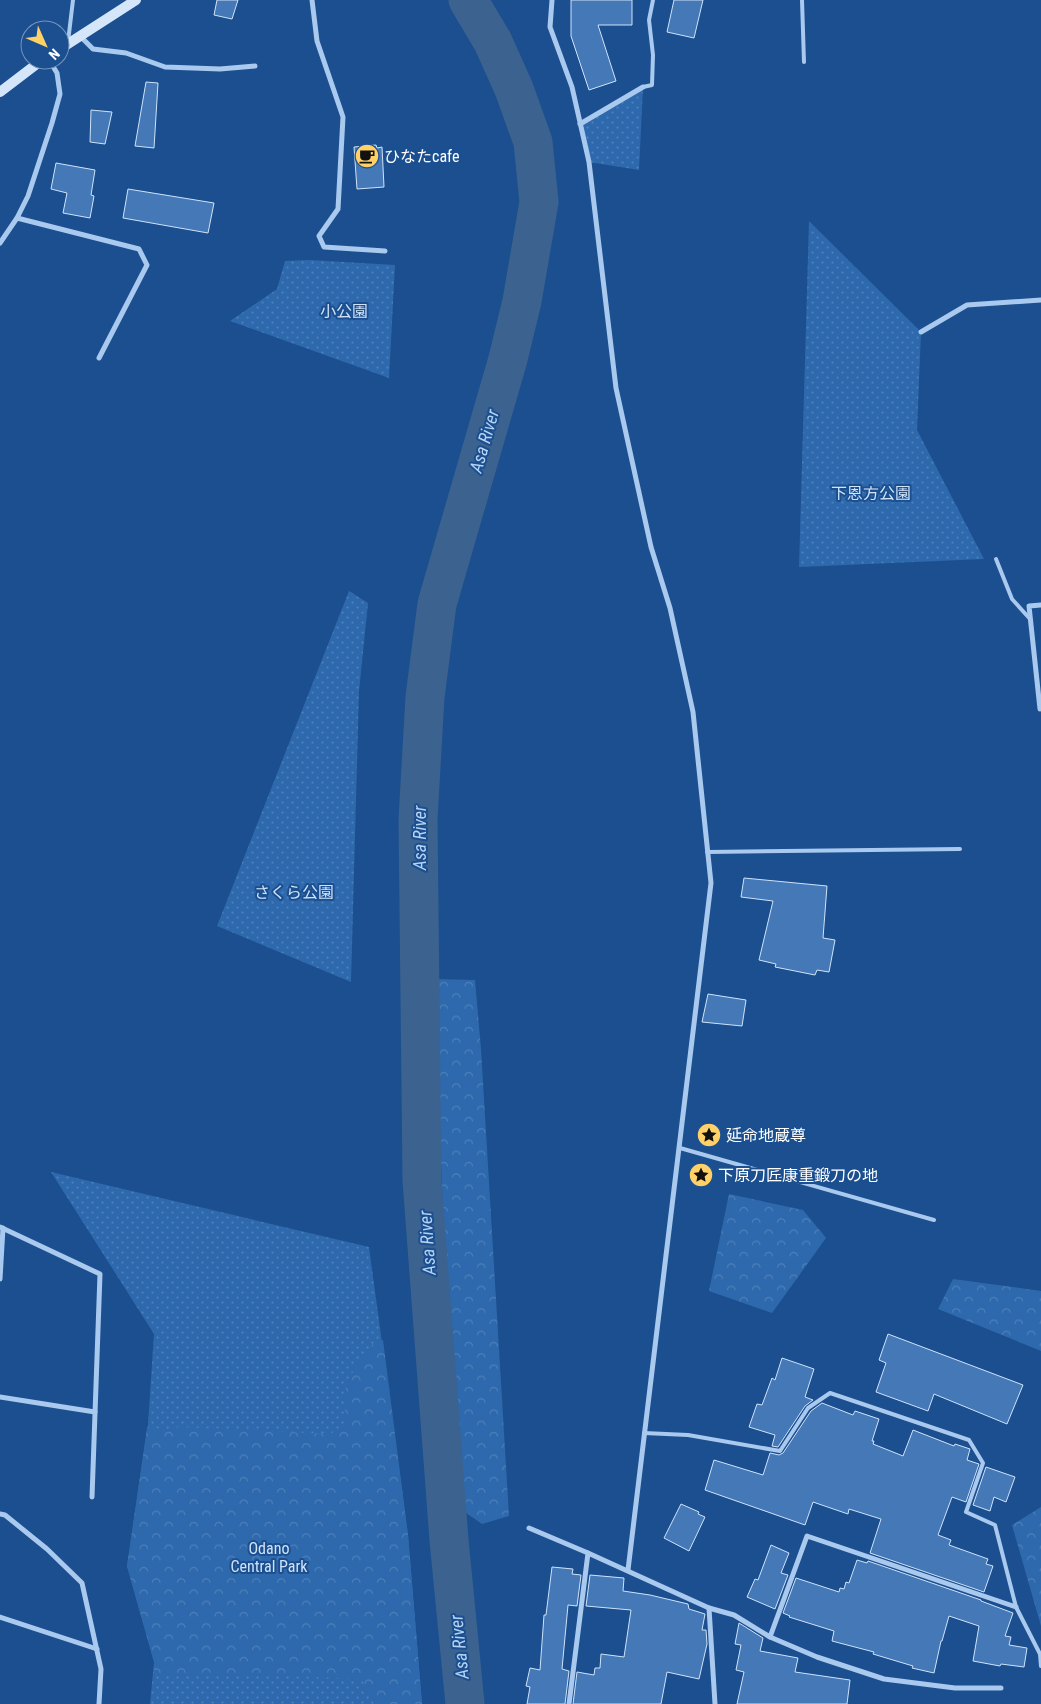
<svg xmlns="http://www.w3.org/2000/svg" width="1041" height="1704" font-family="'Roboto Condensed','Noto Sans JP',sans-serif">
<defs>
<pattern id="grass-dots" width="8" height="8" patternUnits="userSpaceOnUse" patternTransform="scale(1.25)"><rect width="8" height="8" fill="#2e69ad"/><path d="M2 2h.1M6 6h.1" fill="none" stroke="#4d80b9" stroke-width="1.8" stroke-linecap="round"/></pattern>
<pattern id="forest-crowns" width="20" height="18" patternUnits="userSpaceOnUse" patternTransform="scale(1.25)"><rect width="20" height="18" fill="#2e69ad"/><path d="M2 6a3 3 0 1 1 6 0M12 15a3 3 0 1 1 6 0" fill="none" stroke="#4d80b9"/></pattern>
</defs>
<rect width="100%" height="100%" fill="#1b4f8f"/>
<g fill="url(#grass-dots)">
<path d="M643,87L639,170L589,162L580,124Z"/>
<path d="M809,221L921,332L917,430L984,559L799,567Z"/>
<path d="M309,260L395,265L389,378L230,321L277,289L285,261Z"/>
<path d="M349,591L368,603L359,691L351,982L217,926Z"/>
<path d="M51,1172L369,1247L408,1535L422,1704H150L154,1662L127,1566L148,1424L154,1334Z"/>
</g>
<g fill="url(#forest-crowns)">
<path d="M433,979L475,980L481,1049L509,1516L482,1524L462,1510L444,1232Z"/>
<path d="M729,1194L803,1210L826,1238L772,1313L709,1291Z"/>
<path d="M953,1279L1041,1291V1351L938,1309Z"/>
<path d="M383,1340L408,1535L422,1704H374L362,1679L247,1674H154V1662L127,1566L147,1428L169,1429L179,1427L331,1434L344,1424L346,1382L374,1342Z"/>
<path d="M1041,1507V1626L1012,1525Z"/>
</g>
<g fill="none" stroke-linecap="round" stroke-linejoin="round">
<path stroke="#3c6290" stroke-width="39" d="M465,1704L449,1540L422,1180L418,819L425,697L437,604L508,359L522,301L539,202L533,142L514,89L493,42L468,0"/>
</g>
<g fill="#4478b7" stroke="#cfe3fa">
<path d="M217,0H238L232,19L214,15Z"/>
<path d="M571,0H632V25H598L616,81L589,90L571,36Z"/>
<path d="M674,0H703L694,38L667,32Z"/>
<path d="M146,82L158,83L154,148L135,146Z"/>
<path d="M91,110L112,112L105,144L90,142Z"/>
<path d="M376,145L377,148L382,147L384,187L357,189L354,147Z"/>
<path d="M56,163L95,170L91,195L94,196L90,218L63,213L67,193L51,189Z"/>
<path d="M128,189L214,203L208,233L123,218Z"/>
<path d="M744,878L827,886L823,938L835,940L829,972L817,970L815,975L775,967L776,964L759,960L773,901L741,897Z"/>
<path d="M708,994L746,1000L742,1026L702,1022Z"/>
<path d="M888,1334L1023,1385L1007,1424L934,1394L928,1411L876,1392L886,1363L879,1360Z"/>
<path d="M782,1358L814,1369L805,1397L813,1400L805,1406L778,1447L772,1446L775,1435L749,1427L757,1404L762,1405L772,1378L775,1380Z"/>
<path d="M822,1403L853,1415L855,1411L879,1419L872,1441H874L873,1444L903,1456L913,1430L954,1446L955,1444L970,1449L967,1460L979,1464L966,1502L952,1497L938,1535L951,1540L949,1545L988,1559L986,1564L993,1566L984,1592L870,1553L881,1519L849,1509L848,1514L813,1502L805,1525L705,1490L714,1460L763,1475L770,1453L779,1455L783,1453L811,1411Z"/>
<path d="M986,1467L1015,1477L1006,1502L994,1497L990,1511L973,1505Z"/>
<path d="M681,1504L699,1512L698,1514L705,1517L689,1551L664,1538Z"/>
<path d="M771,1545L789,1553L781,1573L788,1575L775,1609L747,1597L755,1579L758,1580Z"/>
<path d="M857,1560L867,1563L868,1561L981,1600V1601L1013,1613L1005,1636L1011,1637L1009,1645L1027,1648L1024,1667L1001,1664L1000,1666L973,1661L979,1626L949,1616L942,1641H941L934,1673L912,1668L913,1666L873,1654L874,1652L832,1641L834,1631L789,1617L790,1616L783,1613L796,1578L839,1592L840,1588L844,1589L846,1582L849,1583Z"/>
<path d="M552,1567L573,1569L572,1574L581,1575L577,1606L568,1605L562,1669L569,1671L565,1704H527L530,1687L526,1686L530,1668L540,1670L544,1615H546Z"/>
<path d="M590,1575L624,1578L623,1591L650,1595L688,1604L689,1609L705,1614L702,1630H706L707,1644L699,1679L667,1672L661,1704H573L577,1672L594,1675L595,1668H600L601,1654L624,1657L631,1610L586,1606Z"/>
<path d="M739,1623L763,1638L760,1651L798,1658L795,1672L850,1680L847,1704H737L744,1672L736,1670L741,1645L735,1644Z"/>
</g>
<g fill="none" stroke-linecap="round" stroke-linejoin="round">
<g stroke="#a9c9ee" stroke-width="4">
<path d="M802,0L804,62"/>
<path d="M68,42L73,0"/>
<path d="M643,87L652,85L653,55L649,20L653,0"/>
<path d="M996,559L1012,599L1031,620"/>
<path d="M707,852L960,849"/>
<path d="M680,1148L934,1220"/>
<path d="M644,1433L688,1435L780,1451L808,1408L830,1393L969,1440L983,1463L966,1512L995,1525L1016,1607L1040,1654L1041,1666"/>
</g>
<g stroke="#a9c9ee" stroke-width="5">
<path d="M312,0L317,41L343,117L338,209L319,236L324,247L385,251"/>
<path d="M552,0L550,27L572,87L589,162L616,388L651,547L670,608L693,712L711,883L628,1570"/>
<path d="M80,36L93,49L126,53L165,67L220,69L255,66"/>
<path d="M580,124L643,87"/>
<path d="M17,218L139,249L147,265L99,358"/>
<path d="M0,243L17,218L28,196L52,123L60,94L57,73L49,60"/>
<path d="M921,332L967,305L1041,300"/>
<path d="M1040,709L1029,606L1041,605"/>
<path d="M0,1227L100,1274L92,1497"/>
<path d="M0,1279L3,1228"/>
<path d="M0,1397L95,1412"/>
<path d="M0,1514L5,1515L47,1549L82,1583L101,1669L99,1704"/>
<path d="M529,1528L588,1553L709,1608L734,1615L770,1637L817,1657L884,1679L955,1688H1001"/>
<path d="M709,1608L715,1704"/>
<path d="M0,1617L97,1649"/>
<path d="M770,1637L807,1536L1016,1607"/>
<path d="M569,1704L588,1553"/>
</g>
<g stroke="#d6e6fa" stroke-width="10">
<path d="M60,49L136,0"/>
<path d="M0,92L42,60"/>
</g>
</g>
<defs>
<g id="cafe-disc" transform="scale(1.25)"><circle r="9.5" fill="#ffd166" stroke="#1b4f8f"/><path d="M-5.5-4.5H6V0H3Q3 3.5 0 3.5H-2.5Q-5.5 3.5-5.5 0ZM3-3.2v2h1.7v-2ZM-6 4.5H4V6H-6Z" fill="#111"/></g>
<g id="sight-disc" transform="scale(1.25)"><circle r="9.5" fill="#ffd166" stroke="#1b4f8f"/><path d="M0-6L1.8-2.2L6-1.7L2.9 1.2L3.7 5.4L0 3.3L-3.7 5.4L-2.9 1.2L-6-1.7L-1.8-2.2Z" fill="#111"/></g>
</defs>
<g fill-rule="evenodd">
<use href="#cafe-disc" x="367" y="156"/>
<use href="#sight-disc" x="709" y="1135"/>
<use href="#sight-disc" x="701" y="1175"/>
</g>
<g text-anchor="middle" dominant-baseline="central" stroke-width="4" stroke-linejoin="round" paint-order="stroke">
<g font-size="16" fill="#fff" stroke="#1b4f8f" text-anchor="start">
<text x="384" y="156">ひなたcafe</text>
<text x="726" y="1135">延命地蔵尊</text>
<text x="718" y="1175">下原刀匠康重鍛刀の地</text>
</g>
<g font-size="16" fill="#cfe3fa" stroke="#1b4f8f">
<text x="344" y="311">小公園</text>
<text x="871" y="493">下恩方公園</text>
<text x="294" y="892">さくら公園</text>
<text x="269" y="1548">Odano<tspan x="269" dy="18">Central Park</tspan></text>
</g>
<g font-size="18" font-style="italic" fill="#b5d3f5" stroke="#1b4f8f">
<text transform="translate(484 441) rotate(-74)">Asa River</text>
<text transform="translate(419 838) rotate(-90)">Asa River</text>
<text transform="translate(427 1243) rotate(-94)">Asa River</text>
<text transform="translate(459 1647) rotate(-96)">Asa River</text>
</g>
</g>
<g transform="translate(45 45) rotate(135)"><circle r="24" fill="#1b4f8f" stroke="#7695bc"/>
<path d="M0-4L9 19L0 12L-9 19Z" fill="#ffd166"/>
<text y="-8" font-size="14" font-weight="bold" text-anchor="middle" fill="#ffffff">N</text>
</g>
</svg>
